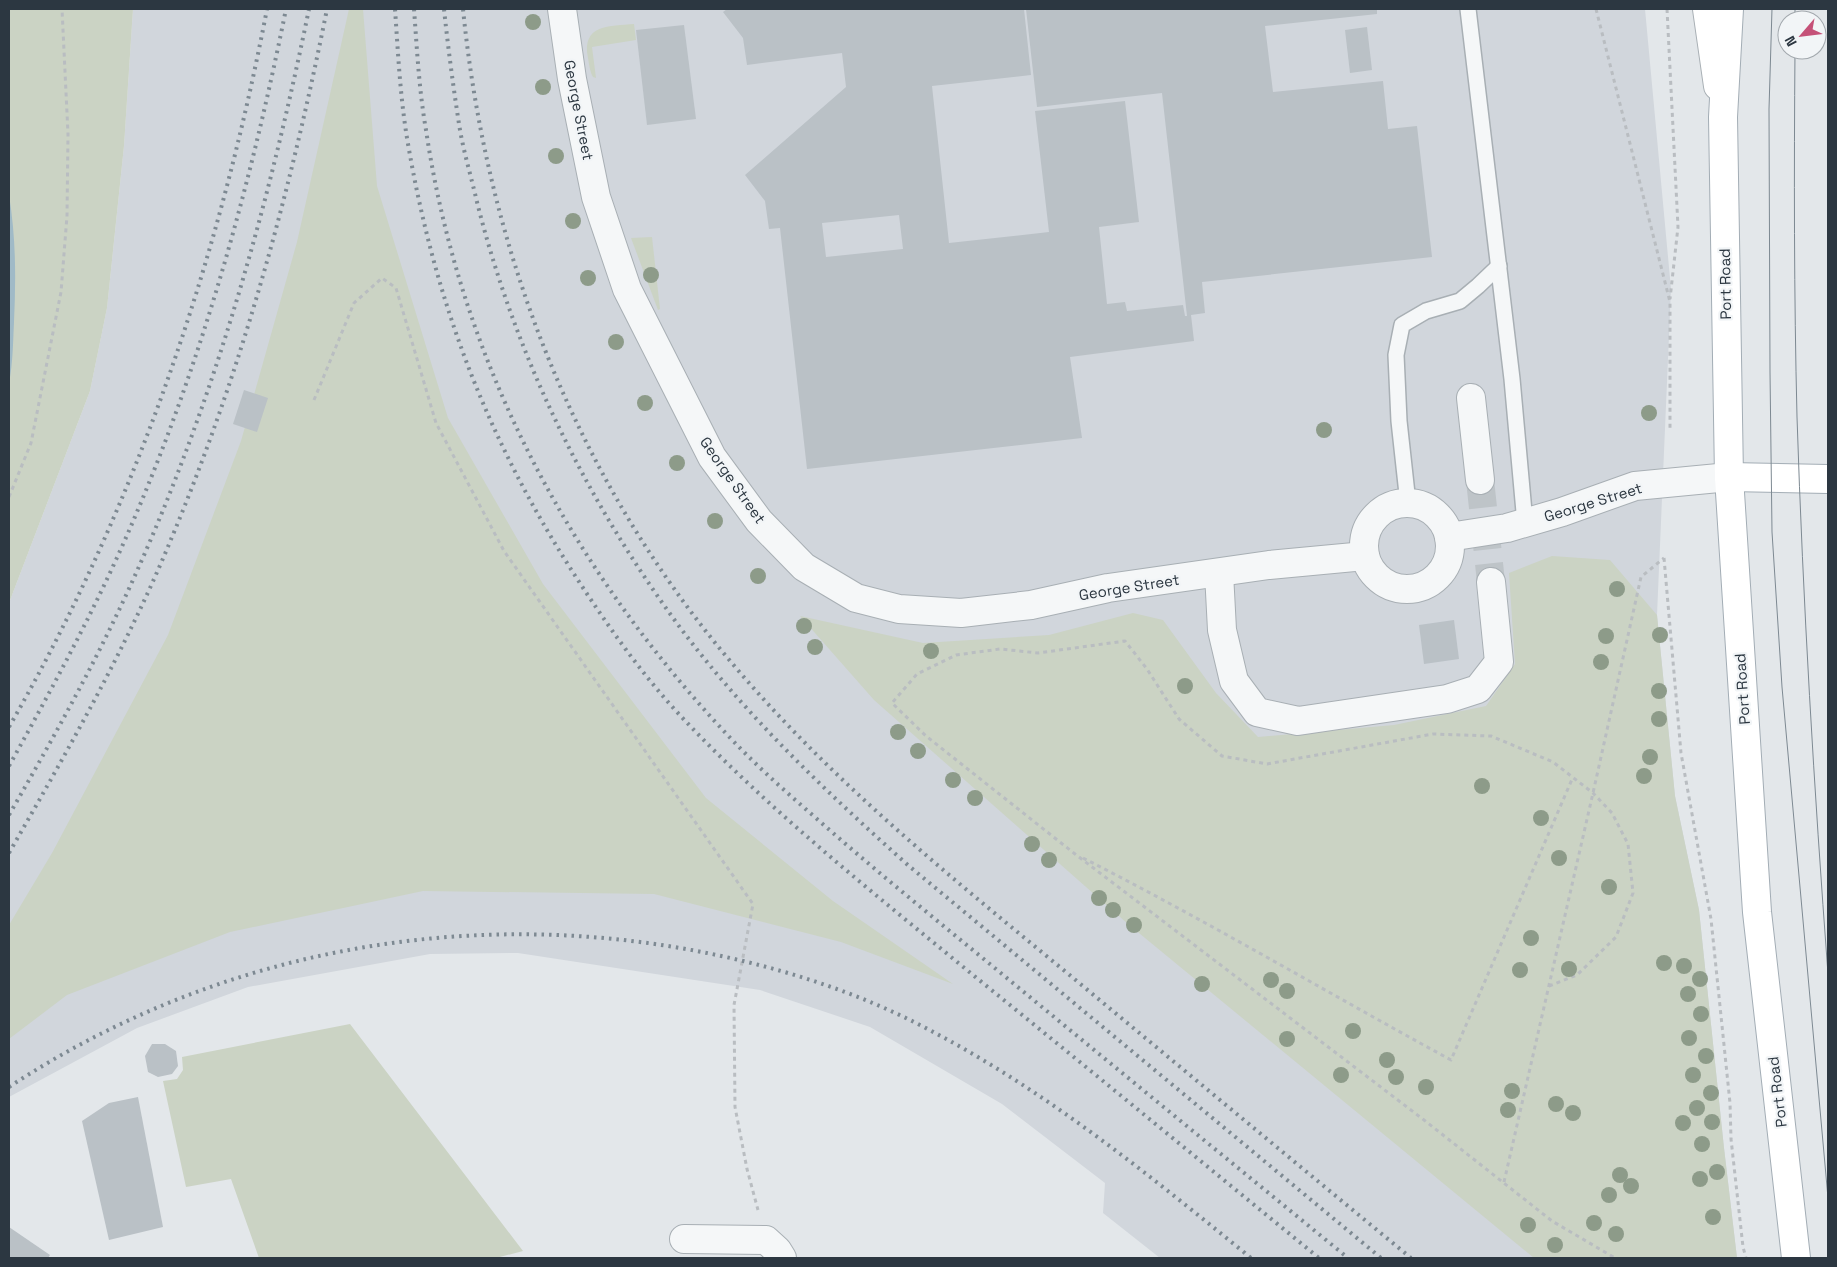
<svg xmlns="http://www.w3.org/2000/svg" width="1837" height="1267" font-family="'Space Grotesk',sans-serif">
<rect width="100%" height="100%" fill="#e3e7ea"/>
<path fill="#d1d6dc" d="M133,9H1645L1671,289L1657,615L1675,796L1699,910L1724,1148L1737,1258H1160L1103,1213L1105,1183L1002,1104L870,1027L760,990L518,953L430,954L248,987L137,1028L9,1097V603L90,391L107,308L124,146Z"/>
<g fill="#cbd3c4">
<path d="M9,9H133L124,146L107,308L90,391L9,603Z"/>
<path d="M349,9H363L377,186L448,418L543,584L706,798L833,901L953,984L841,942L654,894L423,891L230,932L67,995L9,1039V925L52,853L168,635L241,441L297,242Z"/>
<path d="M634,24L636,40L592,47L596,78L593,77C590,72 589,64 588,58C581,24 610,26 634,24Z"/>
<path d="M652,237L660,309L658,310L631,238Z"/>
<path d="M1552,556L1610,560L1657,615L1675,796L1699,910L1724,1148L1737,1258H1534L1128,924L874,700L800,616L923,643L1049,635L1133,613L1163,620L1216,693L1258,737L1394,725L1486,706L1515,664L1509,573Z"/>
<path d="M350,1024L523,1251L496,1258H259L231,1179L186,1187L163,1081L177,1079L183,1070L182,1057Z"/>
</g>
<path fill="#a0bac7" d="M9,195C16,238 16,279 14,322C13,342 13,363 9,383Z"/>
<g fill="#bac1c6" fill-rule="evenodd">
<path d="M727,9H1024L1031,75L932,86L949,243L1049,232L1035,111L1125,101L1139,222L1099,227L1107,304L1125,302L1127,311L1183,305L1185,316H1187L1162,93L1037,107L1026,9H1377V14L1265,26L1273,92L1383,81L1388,129L1417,126L1432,257L1202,282L1205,313L1191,315L1194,341L1070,357L1082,438L807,469L780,228L769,229L765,201L745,175L846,87L842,53L747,65L743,38L723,12ZM899,215L903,249L826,257L822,223Z"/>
<path d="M684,25L696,119L647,125L636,30Z"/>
<path d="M1367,27L1372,70L1350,73L1345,30Z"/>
<path d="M244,390L268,398L257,432L233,424Z"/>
<path d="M1454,620L1459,659L1424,664L1419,625Z"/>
<path d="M152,1044H165L176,1051L178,1066L172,1074L158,1077L148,1072L145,1056Z"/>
<path d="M138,1097L163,1227L109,1240L82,1121L109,1103Z"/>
<path d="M9,1227L50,1255L48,1258H9Z"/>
</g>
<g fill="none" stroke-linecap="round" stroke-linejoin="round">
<path stroke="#bec4c8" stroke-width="28" stroke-dasharray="28 14" stroke-linecap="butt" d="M1480,480L1491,582"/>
<g stroke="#a8afb4" stroke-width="18">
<g id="lane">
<path d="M1468,9L1512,379L1525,523"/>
<path d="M1408,503L1399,421L1396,355L1402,325L1426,311L1460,301L1478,286L1499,266"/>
</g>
</g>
<g stroke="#a8afb4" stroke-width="30">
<g id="street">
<path d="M562,9L572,79L596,197L627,289L712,457L759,521L804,567L856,598L899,609L961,613L1031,605L1108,588L1269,565L1365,556"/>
<path d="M1471,398L1480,480"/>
<circle cx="1407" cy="546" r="43"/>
<path d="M1449,537L1507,528L1562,512L1635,486L1729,477"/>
<path d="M1219,573L1222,630L1234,681L1257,712L1298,721L1447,699L1478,689L1499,662L1491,582"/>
<path d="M684,1239L766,1240L777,1250L782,1258"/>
</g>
</g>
<g stroke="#a8afb4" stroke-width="30">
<path id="secondary" d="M1707,9L1718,86"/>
</g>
<g stroke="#a3adb5" stroke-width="30">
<g id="primary">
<path d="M1729,9L1723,117L1729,477L1757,912L1796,1258"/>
<path d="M1729,477L1828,479"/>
</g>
</g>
<g stroke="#b9bdc1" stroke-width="3" stroke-dasharray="4 4" stroke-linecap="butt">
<path d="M1596,9L1670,302V430"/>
<path d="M1667,9L1678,227L1670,299"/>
<path d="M314,400L354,303L382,278L396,288L436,423L504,551L753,904L734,1005L735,1107L747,1169L758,1210"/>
<path d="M9,497L31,443L61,292L67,216L68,134L62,9"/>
<path d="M1664,558L1681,753L1711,919L1730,1103L1731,1139L1743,1247L1746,1258"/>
<path d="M1083,858C1207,921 1328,993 1451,1060L1573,777"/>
<path d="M1549,986L1577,975L1616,937L1633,893L1628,844L1612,813L1593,793L1553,762L1491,736L1433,734L1267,764L1222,756L1179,719L1147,669L1125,641L1038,653L1000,649L956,655L917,674L892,703L926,736L1075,854L1424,1120L1552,1221L1615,1258"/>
<path d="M1504,1182L1593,793L1641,577L1664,558"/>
</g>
<use href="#lane" stroke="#f5f7f8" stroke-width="15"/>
<use href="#street" stroke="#f5f7f8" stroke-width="28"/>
<use href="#secondary" stroke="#fff" stroke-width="28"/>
<use href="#primary" stroke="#fff" stroke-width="28"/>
<g stroke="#7d8992" stroke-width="1">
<path d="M1772,9L1769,109L1770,372L1772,532L1782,687L1828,1198"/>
<path d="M1795,20V9"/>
<path d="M1795,50C1794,172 1794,295 1797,417C1803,603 1814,788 1828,974"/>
</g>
<g stroke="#7d8992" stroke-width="4" stroke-dasharray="2.5 5" stroke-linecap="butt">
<path d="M395,9C398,52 400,95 407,138C434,299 486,437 574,574C605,622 638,669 676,711C766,808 871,891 973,975C1089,1069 1204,1164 1319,1258"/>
<path d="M414,9C417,49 419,90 426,130C461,365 573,574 737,745C767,776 800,804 833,833C888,881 945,927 1002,974C1117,1069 1232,1163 1348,1258"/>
<path d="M444,9C448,47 453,85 459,124C463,150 471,176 477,202C515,354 584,496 676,622C743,713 825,791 909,866L1381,1258"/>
<path d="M463,9C487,248 575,478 731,662C831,781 952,878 1072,977C1185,1071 1298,1165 1411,1258"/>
<path d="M9,727C137,505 219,259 267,9"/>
<path d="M9,766C54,685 98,604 134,519C204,355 251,183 286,9"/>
<path d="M9,815C51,742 92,669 127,593C213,407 268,209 309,9"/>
<path d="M9,853C68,750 127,647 172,537C243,367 291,189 327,9"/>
<path d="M9,1087C214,952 461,905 702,952C773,966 845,988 910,1020C1035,1082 1143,1170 1251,1258"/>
</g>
</g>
<g fill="#8d9b89">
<circle cx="533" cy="22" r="8"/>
<circle cx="543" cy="87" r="8"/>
<circle cx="556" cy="156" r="8"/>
<circle cx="573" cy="221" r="8"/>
<circle cx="651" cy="275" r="8"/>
<circle cx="588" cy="278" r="8"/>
<circle cx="616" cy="342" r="8"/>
<circle cx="645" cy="403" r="8"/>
<circle cx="1649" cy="413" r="8"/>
<circle cx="1324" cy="430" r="8"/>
<circle cx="677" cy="463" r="8"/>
<circle cx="715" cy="521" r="8"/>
<circle cx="758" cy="576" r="8"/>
<circle cx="1617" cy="589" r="8"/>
<circle cx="804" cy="626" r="8"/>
<circle cx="1660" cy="635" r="8"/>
<circle cx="1606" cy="636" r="8"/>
<circle cx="815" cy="647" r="8"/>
<circle cx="931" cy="651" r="8"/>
<circle cx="1601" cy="662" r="8"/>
<circle cx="1185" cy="686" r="8"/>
<circle cx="1659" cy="691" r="8"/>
<circle cx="1659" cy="719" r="8"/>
<circle cx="898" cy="732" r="8"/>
<circle cx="918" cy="751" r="8"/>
<circle cx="1650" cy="757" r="8"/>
<circle cx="1644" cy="776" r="8"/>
<circle cx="953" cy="780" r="8"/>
<circle cx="1482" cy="786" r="8"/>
<circle cx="975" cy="798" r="8"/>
<circle cx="1541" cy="818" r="8"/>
<circle cx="1032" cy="844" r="8"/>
<circle cx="1559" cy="858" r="8"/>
<circle cx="1049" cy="860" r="8"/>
<circle cx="1609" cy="887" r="8"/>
<circle cx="1099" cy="898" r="8"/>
<circle cx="1113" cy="910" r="8"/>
<circle cx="1134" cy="925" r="8"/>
<circle cx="1531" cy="938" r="8"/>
<circle cx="1664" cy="963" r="8"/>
<circle cx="1684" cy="966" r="8"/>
<circle cx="1569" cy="969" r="8"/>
<circle cx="1520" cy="970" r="8"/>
<circle cx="1700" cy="979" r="8"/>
<circle cx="1271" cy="980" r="8"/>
<circle cx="1202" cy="984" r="8"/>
<circle cx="1287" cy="991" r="8"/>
<circle cx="1688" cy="994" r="8"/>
<circle cx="1701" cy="1014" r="8"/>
<circle cx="1353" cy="1031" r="8"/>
<circle cx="1689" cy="1038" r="8"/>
<circle cx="1287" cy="1039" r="8"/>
<circle cx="1706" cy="1056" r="8"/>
<circle cx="1387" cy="1060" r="8"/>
<circle cx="1341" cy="1075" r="8"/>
<circle cx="1693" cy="1075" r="8"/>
<circle cx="1396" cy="1077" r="8"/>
<circle cx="1426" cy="1087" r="8"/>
<circle cx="1512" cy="1091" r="8"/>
<circle cx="1711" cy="1093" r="8"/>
<circle cx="1556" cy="1104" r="8"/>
<circle cx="1697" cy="1108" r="8"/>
<circle cx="1508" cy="1110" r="8"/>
<circle cx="1573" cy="1113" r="8"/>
<circle cx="1712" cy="1122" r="8"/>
<circle cx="1683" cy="1123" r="8"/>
<circle cx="1702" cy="1144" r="8"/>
<circle cx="1717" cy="1172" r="8"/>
<circle cx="1620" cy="1175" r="8"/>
<circle cx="1700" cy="1179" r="8"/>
<circle cx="1631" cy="1186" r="8"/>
<circle cx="1609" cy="1195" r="8"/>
<circle cx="1713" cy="1217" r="8"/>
<circle cx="1594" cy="1223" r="8"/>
<circle cx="1528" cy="1225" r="8"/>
<circle cx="1616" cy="1234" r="8"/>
<circle cx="1555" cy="1245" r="8"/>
</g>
<g text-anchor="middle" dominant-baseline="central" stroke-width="4.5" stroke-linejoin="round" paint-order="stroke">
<g font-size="15" fill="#2c3741" stroke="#f2f5f7">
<text transform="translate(579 110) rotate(79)">George Street</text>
<text transform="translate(1725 284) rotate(-91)">Port Road</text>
<text transform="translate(733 480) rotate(55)">George Street</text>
<text transform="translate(1593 502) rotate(-17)">George Street</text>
<text transform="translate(1129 587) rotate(-9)">George Street</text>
<text transform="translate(1742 689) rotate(-94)">Port Road</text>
<text transform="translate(1777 1092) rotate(-97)">Port Road</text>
</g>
</g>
<rect width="1837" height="1267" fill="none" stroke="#2c3741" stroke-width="20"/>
<g transform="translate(1802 35) rotate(242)"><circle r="24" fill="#f2f5f7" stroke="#a3a9ae"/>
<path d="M0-4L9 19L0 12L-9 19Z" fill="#c55178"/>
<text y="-8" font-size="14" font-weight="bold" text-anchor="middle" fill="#2c3741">N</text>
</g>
</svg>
